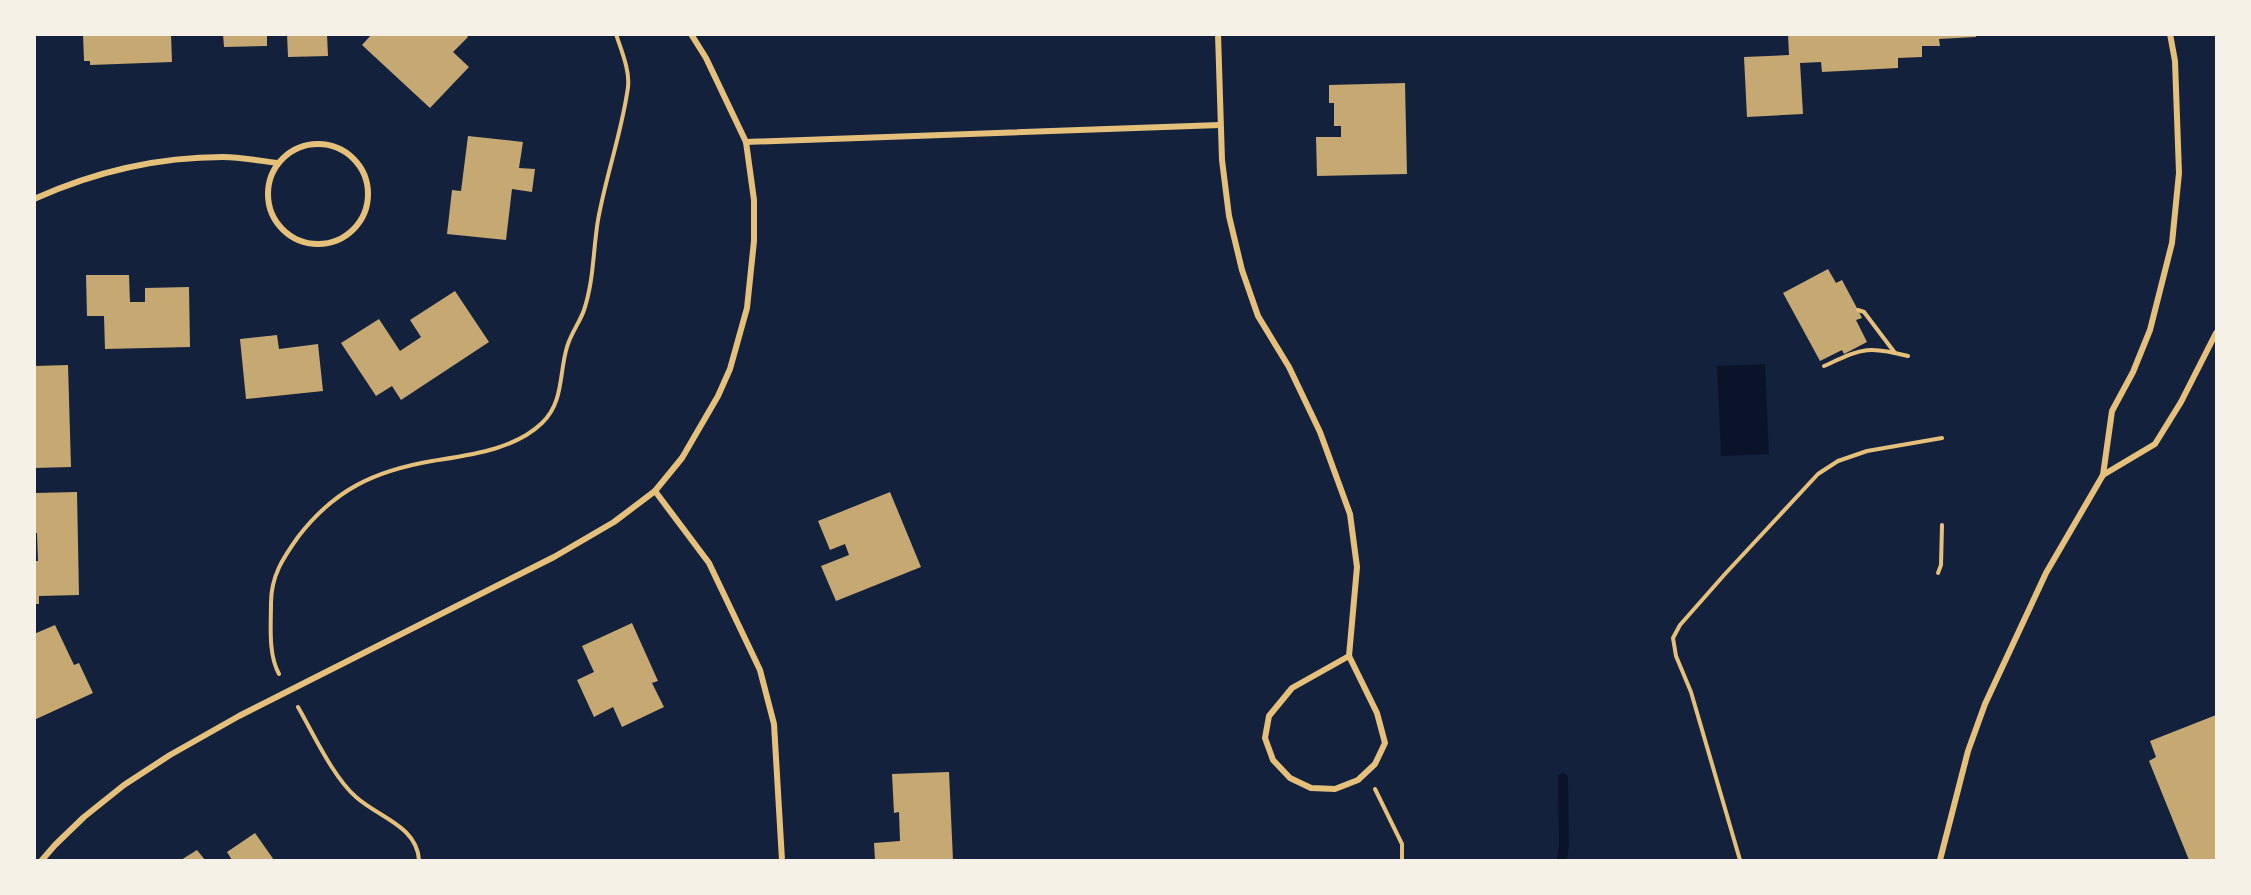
<svg xmlns="http://www.w3.org/2000/svg" width="2251" height="895" font-family="'Asap Condensed',sans-serif">
<rect width="100%" height="100%" fill="#14213d"/>
<path fill="#0b132b" d="M1765,364L1769,454L1721,456L1717,366Z"/>
<g fill="none" stroke-linecap="round" stroke-linejoin="round">
<path stroke="#0b132b" stroke-width="10" d="M1562,860L1564,845L1563,778"/>
</g>
<g fill="#c6a872">
<path d="M83,34H171L172,62L90,65V61H84Z"/>
<path d="M223,34H267V46L224,47Z"/>
<path d="M287,34H327L328,56L288,57Z"/>
<path d="M372,34H466L468,37L453,52L469,67L430,108L362,45Z"/>
<path d="M1788,34H1976V37L1939,39L1940,46H1922V57L1898,58V68L1822,72L1821,62L1800,63L1803,114L1747,117L1744,57L1789,55Z"/>
<path d="M1405,83L1407,174L1317,176L1316,137H1341V126H1334V103H1329V85Z"/>
<path d="M468,136L523,142L519,168L535,169L532,192L512,189L506,240L447,234L452,190L461,191Z"/>
<path d="M1828,269L1836,283L1842,280L1858,310L1862,318L1856,320L1867,342L1844,354L1842,350L1820,361L1783,293Z"/>
<path d="M86,275H129L130,302H145V288L189,287L190,347L105,349L104,316H87Z"/>
<path d="M455,291L489,342L401,400L392,386L376,396L341,343L379,319L400,351L421,337L410,320Z"/>
<path d="M277,335L279,349L318,344L323,391L246,399L240,339Z"/>
<path d="M68,365L71,467L34,468V366Z"/>
<path d="M77,492L79,595L39,596V604H34V561H38L37,533H34V493Z"/>
<path d="M890,492L921,567L836,601L821,566L849,555L845,544L830,550L818,521Z"/>
<path d="M632,623L658,681L652,683L664,707L622,727L613,707L594,717L577,680L594,672L582,646Z"/>
<path d="M55,625L74,665L79,663L93,693L34,720V634Z"/>
<path d="M2216,715V860H2189L2149,761L2156,757L2150,741Z"/>
<path d="M949,772L953,860H875L874,843L900,841L899,812L894,813L892,774Z"/>
<path d="M255,833L274,860H232L227,852Z"/>
<path d="M197,850L205,860H181Z"/>
</g>
<g fill="none" stroke-linecap="round" stroke-linejoin="round">
<g stroke="#e5c07b" stroke-width="4">
<path d="M1858,310L1864,312L1895,353"/>
<path d="M1824,366C1862,349 1866,345 1908,356"/>
<path d="M1938,573L1941,565L1942,525"/>
<path d="M279,674C268,654 271,625 271,603C271,576 283,558 298,537C334,490 374,471 432,461C469,455 514,450 542,423C564,402 559,373 567,347C571,333 580,322 584,310C594,280 593,250 598,220C606,175 622,132 628,87C630,70 621,50 616,34"/>
<path d="M298,707C313,733 333,777 356,797C378,817 417,826 419,860"/>
<path d="M1375,789L1402,844V860"/>
<path d="M1740,860L1691,692L1676,656L1673,638L1680,625L1725,574L1818,474L1838,461L1867,451L1942,438"/>
</g>
<g stroke="#e5c07b" stroke-width="6">
<path d="M1218,34L1222,160L1229,216L1242,270L1258,316L1289,367L1320,432L1350,514L1357,567L1349,656"/>
<path d="M746,142L1220,125"/>
<circle cx="318" cy="194" r="50"/>
<path d="M34,199C94,172 157,157 223,157C241,157 260,161 278,163"/>
<path d="M2103,475L2155,444L2181,402L2216,333"/>
<path d="M655,491L709,563L760,670L774,724L782,860"/>
<path d="M1349,656L1377,713L1385,743L1375,764L1358,780L1335,789L1311,788L1290,778L1273,760L1265,738L1269,716L1292,688Z"/>
<path d="M42,860L55,845L84,817L124,785L170,755L239,716L554,557L614,522L655,491L682,458L718,396L730,369L747,308L754,241V200L746,142L706,58L691,34"/>
<path d="M1940,860L1968,751L1985,704L2046,573L2103,475L2112,411L2133,372L2150,330L2172,243L2179,173L2175,61L2170,34"/>
</g>
</g>
<rect width="2251" height="895" fill="none" stroke="#f6f1e7" stroke-width="72"/>
</svg>
